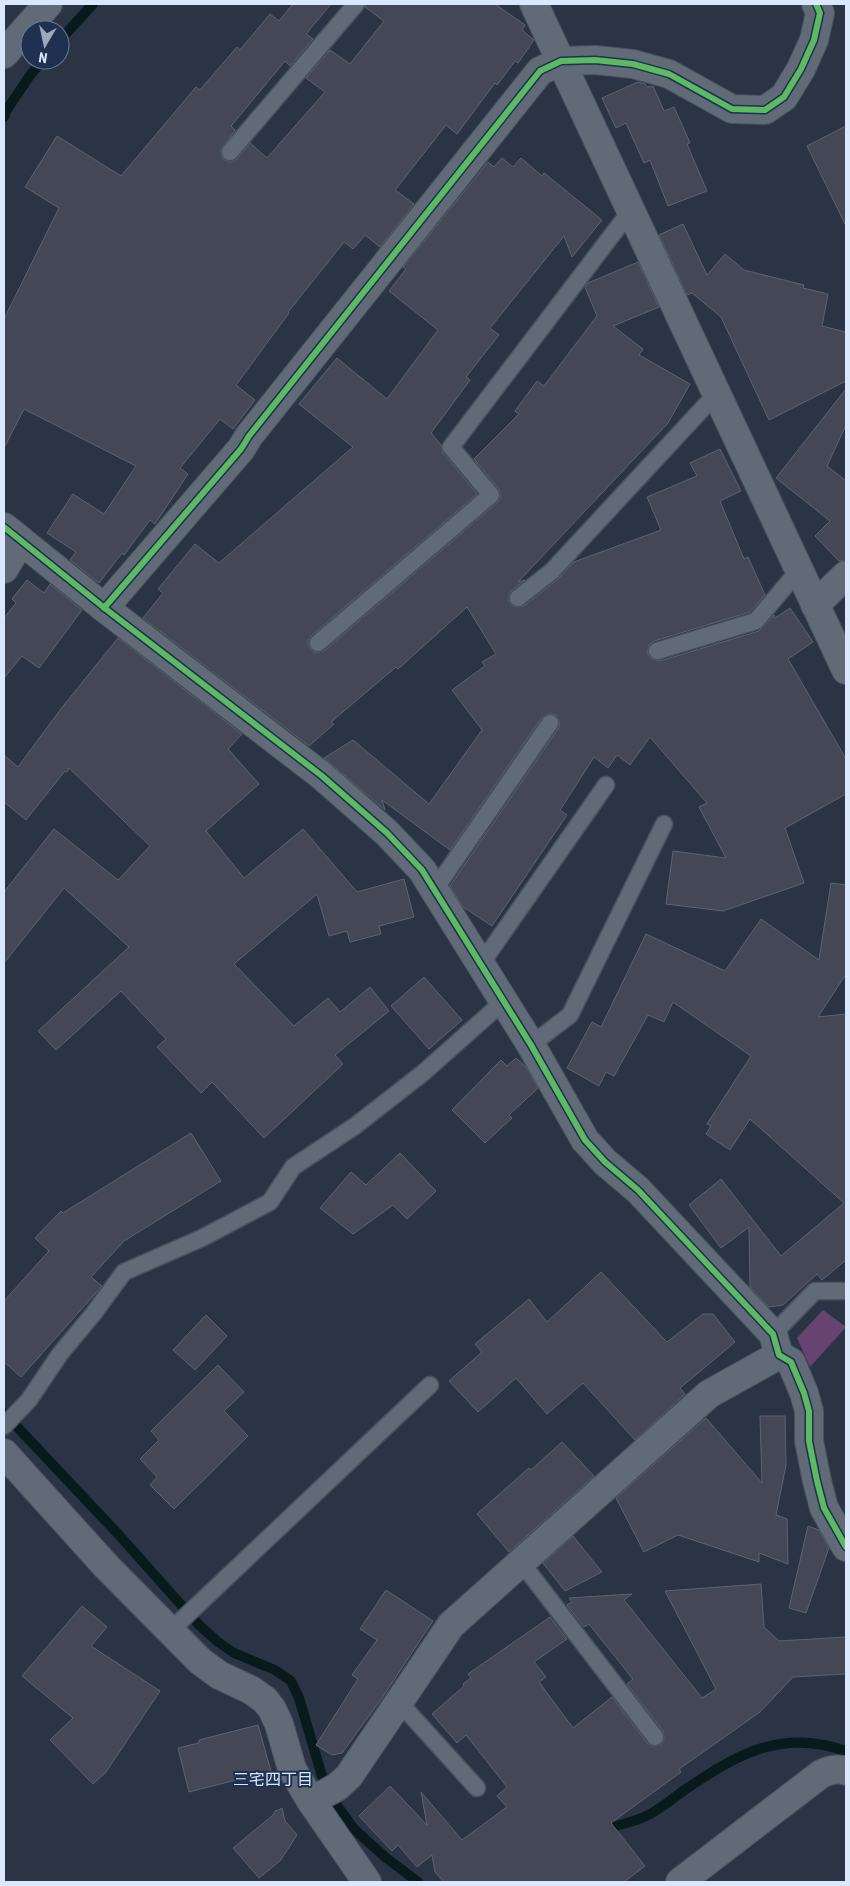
<svg xmlns="http://www.w3.org/2000/svg" width="850" height="1886" font-family="'Roboto Condensed','Noto Sans JP',sans-serif">
<rect width="100%" height="100%" fill="#2a3445"/>
<path fill="#674370" d="M823,1310L846,1327L810,1367L797,1338Z"/>
<g fill="none" stroke-linecap="round" stroke-linejoin="round">
<g stroke="#091a1d" stroke-width="10">
<path d="M60,40L93,4"/>
<path d="M4,117L6,111L31,74L43,60"/>
<path d="M4,1413L119,1535L199,1625L218,1642L234,1653L275,1670L291,1681L299,1698L322,1776L338,1807L354,1829L385,1857L418,1882"/>
<path d="M600,1830C615,1826 631,1823 644,1817C658,1811 671,1800 683,1791C736,1755 780,1728 846,1751"/>
</g>
</g>
<g fill="#434756" stroke="#5e6372">
<path d="M293,4H331L306,34L313,39L290,66L285,61L231,126L235,130L220,151L223,159L228,162H233L237,159L250,143L267,158L325,92L306,78L330,50L350,64L384,21L365,7L366,4H495L525,25L522,30L534,40L518,63L515,61L497,85L495,83L457,134L446,125L395,190L414,204L380,247L365,235L353,249L344,242L288,312L289,313L236,385L255,400L233,429L220,419L180,468L188,474L155,524L150,520L124,555L122,553L99,583L70,560L76,552L47,533L73,494L104,514L136,466L24,409L4,448V319L59,208L25,187L57,136L121,176L196,87L200,90L237,47L240,50L270,14L279,21Z"/>
<path d="M638,82L645,84L647,87L653,86L664,111L674,107L690,143L687,144L707,191L668,206L650,160L644,163L626,123L616,128L602,98Z"/>
<path d="M846,126V226L807,146Z"/>
<path d="M502,158L513,167L521,158L542,176L544,173L602,220L572,257L564,236L490,328L499,335L466,377L470,380L431,433L441,445L443,453L477,494L312,635L308,640V645L311,650L315,653L324,651L498,502L501,498L499,489L474,459L519,414L515,411L537,381L544,386L597,316L585,287L588,283L638,262L659,307L613,326L643,349L639,355L690,384L668,423L518,582L525,580L511,591L509,595L508,600L511,605L515,607L524,606L558,579L574,562L661,530L647,497L697,476L690,463L720,449L741,491L720,501L744,559L748,557L765,595L750,612L654,641L649,645L647,653L651,659L660,661L759,631L774,615L775,618L790,608L813,642L788,659L846,759V794L785,828L804,883L723,911L666,904L673,851L726,858L699,807L707,803L650,737L630,765L617,755L608,768L594,757L560,810L567,815L492,926L463,907L450,886L558,729L560,723L556,715L550,713L542,717L450,850L382,800L385,810L324,758L353,740L429,804L482,730L452,690L485,666L482,662L496,654L467,607L398,669L396,667L331,722L334,724L309,746L143,618L163,593L158,589L195,544L219,563L353,447L299,404L337,358L387,399L438,330L389,291L406,269L403,267L488,162L494,167Z"/>
<path d="M683,224L707,275L725,254L744,270L804,285L803,288L828,294L822,326L846,332V381L769,420L721,317L692,293L687,295L659,235Z"/>
<path d="M846,389V425L827,466L846,481V560L839,561L815,536L830,521L776,478Z"/>
<path d="M27,580L44,593L50,584L82,610L39,668L22,656L4,678V618L16,603L12,599Z"/>
<path d="M118,638L242,734L228,749L259,784L206,831L244,878L303,829L357,892L404,879L414,917L379,926L381,934L350,942L347,931L329,936L317,894L234,964L294,1026L328,998L340,1012L370,987L389,1011L335,1055L343,1064L264,1138L212,1082L201,1093L157,1047L166,1039L121,991L56,1050L38,1031L129,947L64,888L4,963V892L54,829L118,880L150,846L69,768L67,772L65,771L26,820L4,802V755L18,767L60,710Z"/>
<path d="M831,883L846,885V974L818,1017L846,1014V1260L822,1280L817,1274L783,1305L769,1307L750,1287L749,1227L721,1248L689,1205L721,1179L781,1256L844,1203L750,1119L730,1150L706,1134L711,1126L707,1124L751,1056L673,1002L664,1022L648,1015L614,1076L606,1072L599,1086L567,1068L592,1022L601,1027L646,934L725,971L761,919L819,960Z"/>
<path d="M424,977L462,1020L429,1049L391,1006Z"/>
<path d="M516,1058L526,1067L538,1088L509,1115L512,1118L485,1143L452,1110L501,1060L507,1066Z"/>
<path d="M191,1133L221,1181L124,1241L91,1277L102,1286L95,1294L21,1377L4,1362V1301L49,1251L35,1238L61,1211L63,1213Z"/>
<path d="M400,1153L436,1191L407,1219L393,1205L353,1234L320,1208L351,1172L366,1185Z"/>
<path d="M601,1272L667,1342L703,1314H713L735,1342L680,1388L685,1394L635,1440L583,1383L547,1414L516,1378L478,1412L449,1381L482,1352L475,1344L529,1299L547,1322Z"/>
<path d="M206,1315L227,1336L195,1370L173,1350Z"/>
<path d="M218,1365L244,1392L224,1411L248,1436L174,1509L150,1485L157,1477L140,1459L159,1440L151,1431Z"/>
<path d="M760,1416H785L786,1465L776,1515L787,1519L788,1564L759,1553V1562L678,1535L644,1552L616,1498L706,1418L762,1483Z"/>
<path d="M562,1442L594,1476L509,1552L477,1514L529,1468L531,1470Z"/>
<path d="M808,1526L819,1530L829,1548L806,1613L789,1608Z"/>
<path d="M573,1536L602,1572L565,1591L543,1563Z"/>
<path d="M761,1584L764,1627L779,1641L846,1637V1674L793,1677L760,1712L679,1769L681,1772L611,1823L645,1866L624,1882H444L435,1872L432,1855L417,1867L398,1845L392,1851L359,1816L390,1786L427,1825L421,1792L462,1840L507,1807L497,1796L507,1787L466,1735L457,1743L432,1714L464,1686L463,1684L471,1678L468,1674L550,1617L567,1639L534,1662L546,1677L539,1682L573,1728L612,1697L647,1743L652,1746L661,1745L664,1740L663,1731L627,1684L633,1679L589,1624L584,1627L567,1605L572,1602L569,1598L632,1594L624,1600L702,1698L716,1689L665,1591Z"/>
<path d="M386,1590L433,1621L380,1701L342,1753L332,1755L316,1745L358,1679L352,1675L377,1640L360,1629Z"/>
<path d="M82,1606L107,1627L91,1646L160,1691L106,1772L93,1784L50,1740L73,1718L22,1676Z"/>
<path d="M258,1725L271,1771L189,1792L178,1748L199,1743V1740Z"/>
<path d="M282,1808L285,1821L297,1835L280,1861L259,1878L233,1848L272,1816L276,1810L277,1811Z"/>
</g>
<g fill="none" stroke-linecap="round" stroke-linejoin="round">
<g stroke="#485160" stroke-width="19">
<g id="service">
<path d="M230,152L356,4"/>
<path d="M518,598L552,571L717,393"/>
<path d="M318,643L491,495L451,447L631,210"/>
<path d="M657,651L756,621L799,570"/>
<path d="M435,889L550,723"/>
<path d="M481,964L606,785"/>
<path d="M531,1045L570,1015L664,824"/>
<path d="M773,1334L815,1291H846"/>
<path d="M4,1426L29,1400L60,1354L94,1313L124,1272L202,1238L270,1202L293,1167L355,1126L423,1073L504,1001"/>
<path d="M521,1562L655,1737"/>
<path d="M170,1631L430,1385"/>
<path d="M399,1702L477,1788"/>
</g>
</g>
<g stroke="#485160" stroke-width="30">
<g id="minor">
<path d="M534,4L846,670"/>
<path d="M4,54L48,4"/>
<path d="M4,527L107,610L322,776L387,833L422,870L531,1045L585,1140L605,1162L638,1190L773,1334L779,1355L791,1362L804,1393L809,1411V1441L817,1481L824,1508L846,1547"/>
<path d="M4,569L21,541"/>
<path d="M815,605L846,575"/>
<path d="M104,608L241,449L249,436L540,71L561,61L595,60L633,64L669,74L732,109L765,110L784,97L801,69L814,40L820,13L816,4"/>
<path d="M4,1453L106,1566L200,1661L219,1675L251,1690L265,1700L272,1709L279,1724L292,1769L311,1801L367,1882"/>
<path d="M311,1801L337,1787L349,1776L451,1625L709,1394L779,1355"/>
<path d="M680,1882L821,1774C830,1770 837,1768 846,1771"/>
</g>
</g>
<use href="#service" stroke="#616a77" stroke-width="16"/>
<use href="#minor" stroke="#616a77" stroke-width="28"/>
<g stroke="#1f3050" stroke-width="9">
<g id="cycleway">
<path d="M4,527L107,610L322,776L387,833L422,870L531,1045L585,1140L605,1162L638,1190L773,1334L779,1355L791,1362L804,1393L809,1411V1441L817,1481L824,1508L846,1547"/>
<path d="M104,608L241,449L249,436L540,71L561,61L595,60L633,64L669,74L732,109L765,110L784,97L801,69L814,40L820,13L816,4"/>
</g>
</g>
<use href="#cycleway" stroke="#5cba63" stroke-width="6"/>
</g>
<g text-anchor="middle" dominant-baseline="central" stroke-width="4" stroke-linejoin="round" paint-order="stroke">
<g font-size="16" fill="#dbe7fc" stroke="#1f3050">
<text x="273" y="1779">三宅四丁目</text>
</g>
</g>
<rect width="850" height="1886" fill="none" stroke="#dbe7fc" stroke-width="10"/>
<g transform="translate(45 45) rotate(189)"><circle r="24" fill="#1f3050" stroke="#6a7995"/>
<path d="M0-4L9 19L0 12L-9 19Z" fill="#9da8bc"/>
<text y="-8" font-size="14" font-weight="bold" text-anchor="middle" fill="#dbe7fc">N</text>
</g>
</svg>
